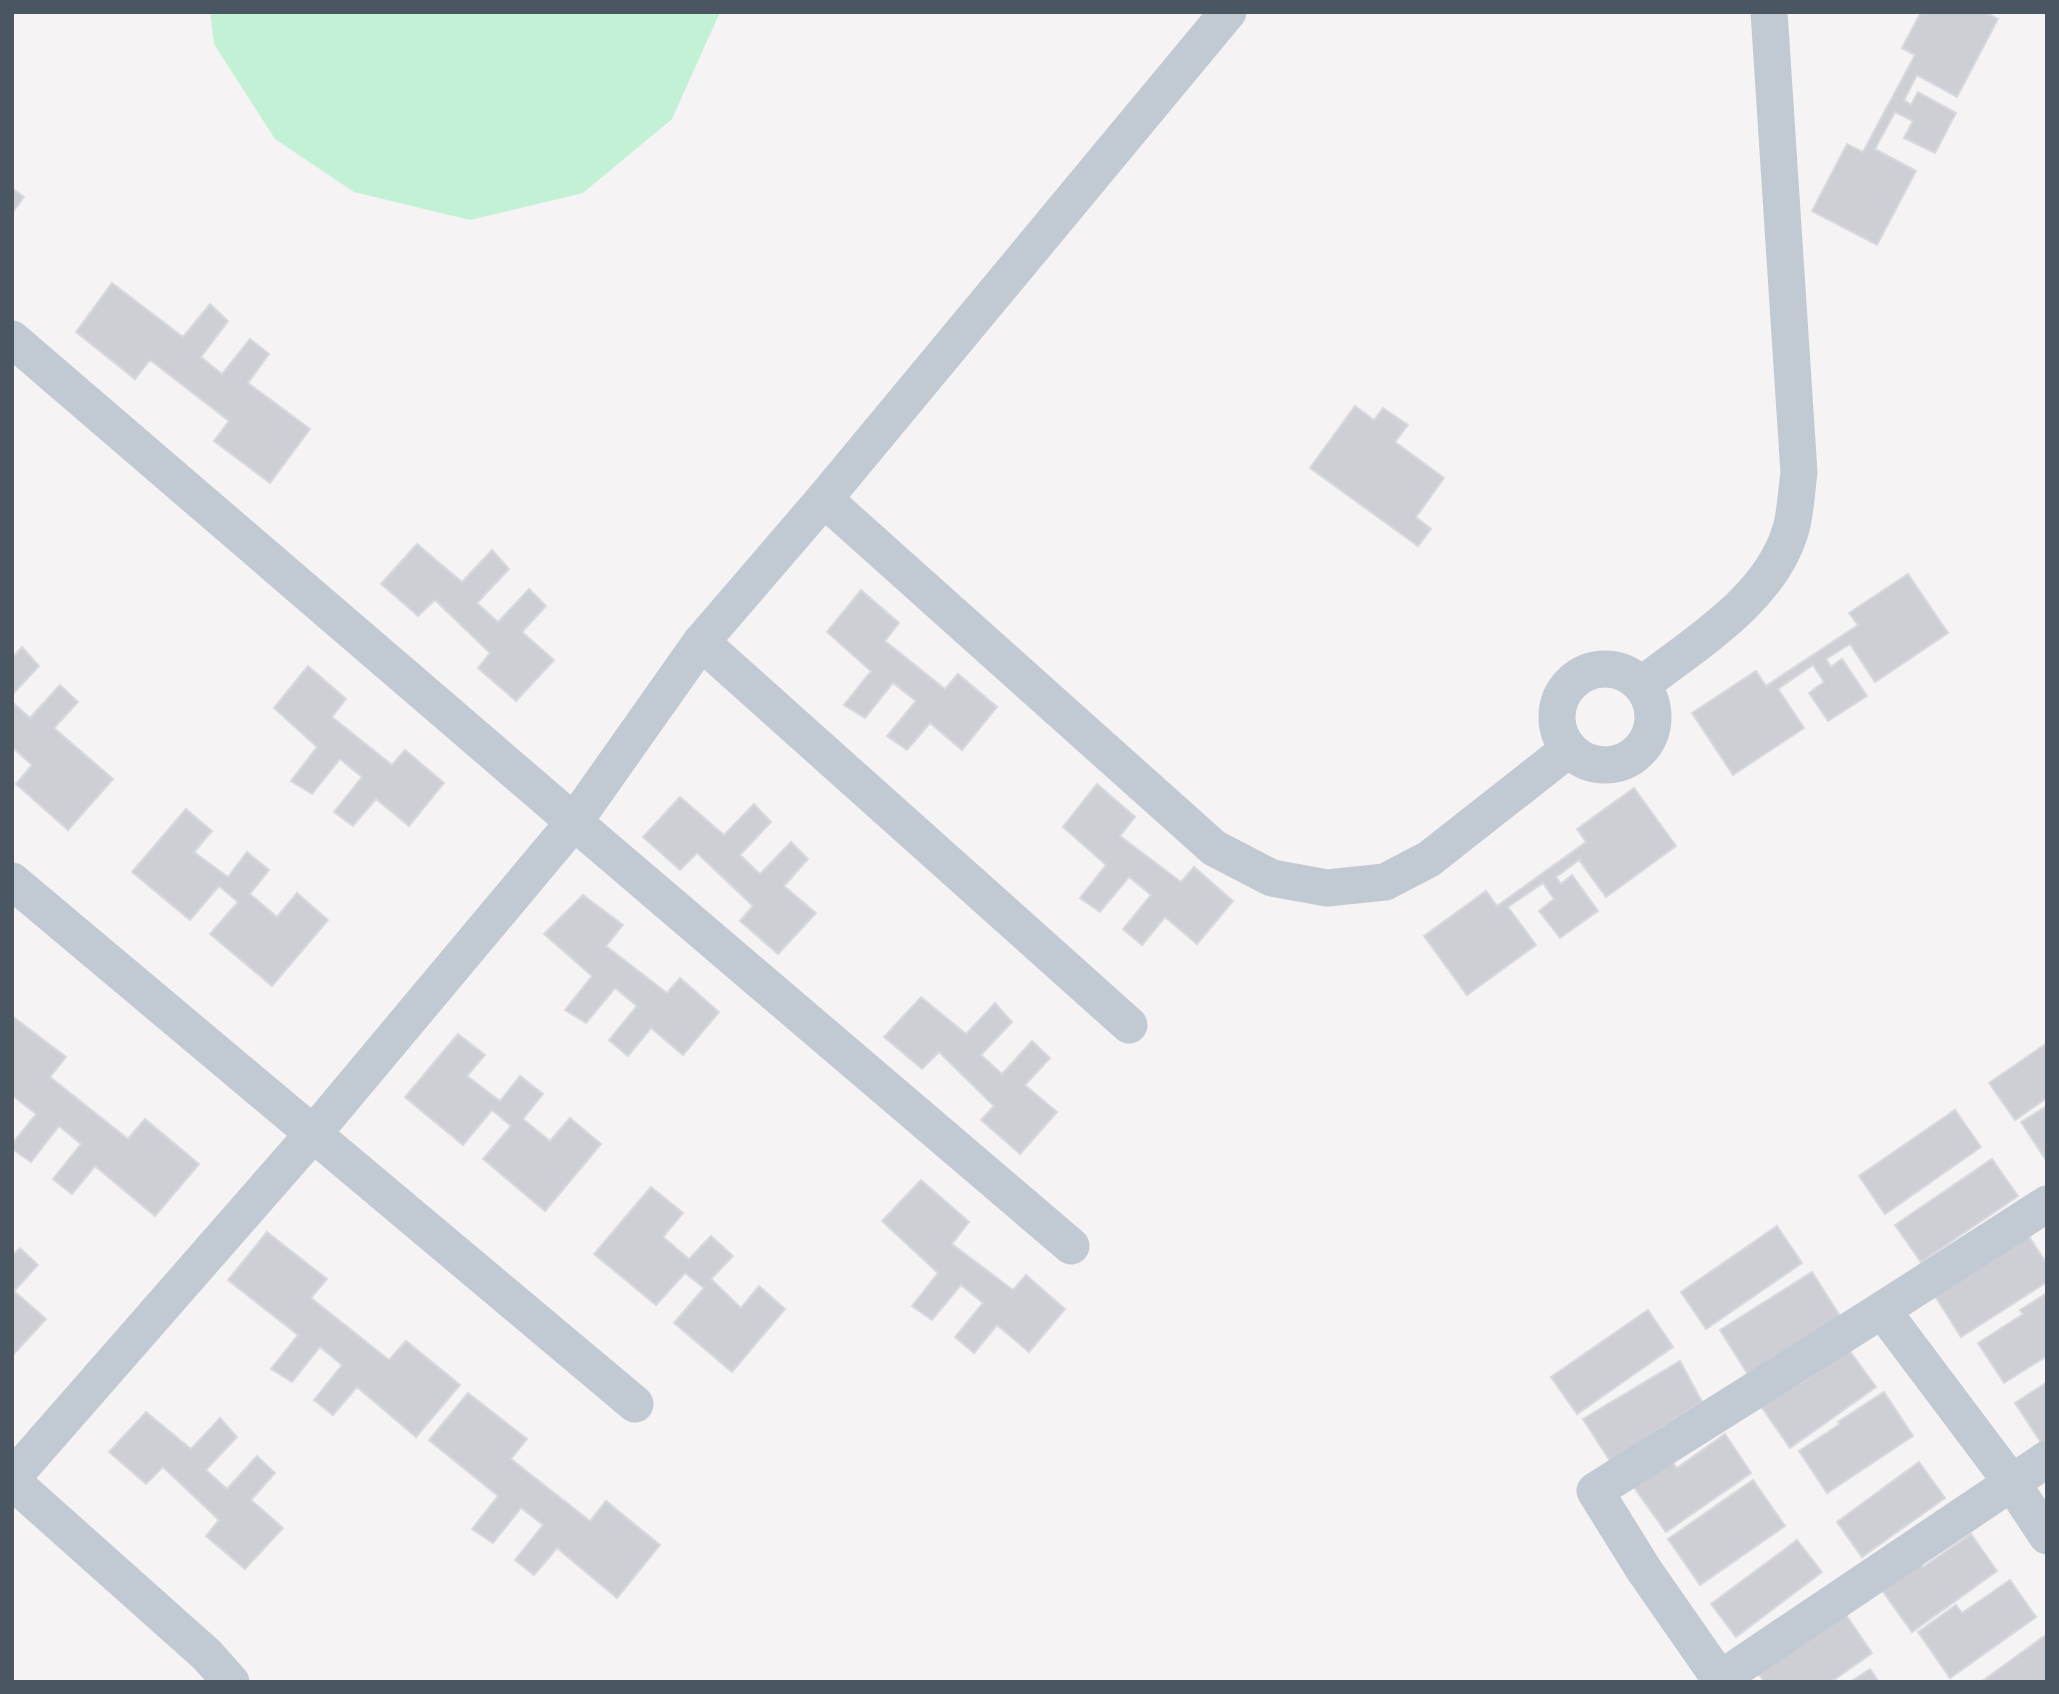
<svg xmlns="http://www.w3.org/2000/svg" width="2059" height="1694" font-family="'Space Grotesk',sans-serif">
<rect width="100%" height="100%" fill="#f5f3f3"/>
<path fill="#c3f1d5" d="M210,12H720L672,119L583,193L470,220L354,192L275,139L214,44Z"/>
<g fill="#cdcfd5" stroke="#d7d9de" stroke-width="2">
<path d="M1921,12H1985L1998,19L1957,97L1917,75L1904,100L1911,105L1918,92L1956,113L1935,153L1904,138L1913,121L1895,112L1875,149L1916,171L1877,245L1812,211L1847,144L1863,152L1915,55L1902,48Z"/>
<path d="M12,188L24,197L12,213Z"/>
<path d="M112,283L183,337L210,304L228,321L201,357L222,374L250,339L269,354L248,383L310,429L270,483L214,441L229,421L150,360L135,379L76,332Z"/>
<path d="M1355,406L1374,420L1383,408L1408,425L1395,442L1444,478L1416,517L1431,529L1418,546L1310,468Z"/>
<path d="M417,544L462,582L492,550L509,569L477,603L498,622L529,589L546,606L522,632L554,660L516,701L478,668L490,653L435,600L418,616L381,584Z"/>
<path d="M1908,574L1948,633L1875,682L1850,644L1826,659L1831,667L1842,659L1867,696L1828,721L1809,693L1824,682L1813,665L1778,689L1804,728L1733,775L1692,713L1756,671L1766,686L1858,625L1849,613Z"/>
<path d="M861,590L899,623L885,641L945,689L958,674L997,707L962,750L930,723L907,750L887,736L916,701L893,683L865,718L844,705L871,671L827,632Z"/>
<path d="M22,647L39,666L12,695V658Z"/>
<path d="M308,666L346,699L332,717L392,765L405,750L444,783L409,826L376,799L353,826L334,812L362,777L340,759L312,794L291,781L317,747L274,708Z"/>
<path d="M60,685L78,702L54,728L113,779L68,830L16,784L32,765L12,747V702L30,718Z"/>
<path d="M1097,784L1135,817L1120,836L1181,882L1194,867L1233,901L1197,944L1165,917L1142,945L1123,929L1151,895L1129,877L1100,912L1080,898L1106,865L1063,827Z"/>
<path d="M1634,788L1676,846L1606,897L1579,860L1556,877L1561,884L1572,875L1598,911L1560,938L1539,911L1554,899L1543,883L1508,907L1536,945L1467,995L1424,936L1486,891L1497,906L1586,842L1577,829Z"/>
<path d="M680,797L724,835L754,804L771,822L740,855L760,874L791,842L808,859L784,886L816,913L778,954L740,921L753,906L697,853L680,870L643,837Z"/>
<path d="M186,809L212,831L194,852L228,877L247,852L269,870L250,894L277,917L297,893L328,920L272,986L210,934L238,902L219,886L190,920L132,872Z"/>
<path d="M583,895L623,925L606,946L667,993L680,978L719,1012L683,1055L651,1028L628,1056L609,1040L637,1006L615,988L586,1023L565,1010L592,976L544,934Z"/>
<path d="M921,997L966,1034L995,1003L1012,1022L981,1055L1002,1074L1032,1041L1050,1058L1025,1085L1057,1112L1020,1154L981,1120L994,1106L939,1052L922,1069L884,1037Z"/>
<path d="M12,1016L66,1057L50,1077L128,1139L145,1119L199,1164L155,1216L95,1166L72,1194L53,1179L81,1144L59,1126L31,1162L12,1149V1144L36,1114L12,1095Z"/>
<path d="M458,1034L485,1055L467,1076L500,1101L520,1076L543,1094L523,1119L550,1141L570,1118L601,1144L545,1211L483,1159L511,1126L492,1110L463,1145L405,1097Z"/>
<path d="M2047,1043V1098L2015,1120L1989,1083Z"/>
<path d="M2047,1106V1162L2021,1122Z"/>
<path d="M1955,1110L1981,1147L1885,1214L1859,1176Z"/>
<path d="M1992,1159L2018,1196L1921,1262L1895,1225Z"/>
<path d="M921,1180L969,1222L952,1244L1013,1290L1026,1275L1065,1309L1029,1352L997,1325L974,1353L955,1337L983,1303L961,1285L932,1320L912,1306L938,1273L882,1221Z"/>
<path d="M651,1187L683,1213L663,1237L689,1259L711,1236L733,1256L711,1279L741,1308L759,1286L785,1309L732,1372L674,1323L704,1288L685,1273L656,1305L594,1254Z"/>
<path d="M1777,1226L1802,1263L1706,1329L1681,1292Z"/>
<path d="M267,1232L327,1279L311,1298L389,1360L406,1341L460,1385L416,1437L357,1387L333,1415L314,1400L342,1365L320,1347L292,1382L271,1369L298,1335L228,1280Z"/>
<path d="M2026,1232L2047,1264V1282L1961,1337L1935,1296Z"/>
<path d="M20,1248L38,1265L14,1291L46,1319L12,1356V1256Z"/>
<path d="M1812,1272L1842,1319L1752,1381L1720,1330Z"/>
<path d="M2047,1293V1356L2004,1383L1978,1343L2023,1314L2020,1310Z"/>
<path d="M1648,1310L1673,1347L1577,1414L1551,1377Z"/>
<path d="M1849,1350L1876,1387L1790,1448L1758,1402L1796,1375L1801,1383Z"/>
<path d="M1680,1361L1702,1402L1656,1431L1612,1464L1583,1419Z"/>
<path d="M2047,1382V1440L2042,1444L2015,1403Z"/>
<path d="M1884,1392L1913,1436L1827,1493L1799,1451L1840,1424L1838,1422Z"/>
<path d="M468,1393L527,1439L511,1459L590,1521L606,1501L660,1545L617,1598L557,1548L534,1575L515,1560L543,1525L521,1508L493,1543L472,1529L498,1496L429,1440Z"/>
<path d="M146,1412L191,1449L220,1418L237,1437L206,1470L227,1489L257,1456L275,1473L251,1500L283,1528L245,1569L206,1536L219,1520L163,1467L146,1484L109,1452Z"/>
<path d="M1725,1434L1751,1473L1666,1532L1633,1486L1671,1460L1677,1468Z"/>
<path d="M1919,1462L1945,1498L1862,1557L1837,1522Z"/>
<path d="M1753,1480L1785,1526L1700,1585L1668,1539Z"/>
<path d="M1971,1534L1997,1571L1912,1632L1879,1586L1917,1559L1923,1567Z"/>
<path d="M1797,1540L1822,1572L1736,1637L1711,1604Z"/>
<path d="M2010,1580L2036,1617L1950,1678L1918,1632L1956,1605L1962,1613Z"/>
<path d="M1846,1615L1872,1653L1831,1682H1764L1754,1667Z"/>
<path d="M2047,1634V1682H1981Z"/>
<path d="M1870,1669L1879,1682H1850Z"/>
</g>
<g fill="none" stroke-linecap="round" stroke-linejoin="round">
<g stroke="#c1cad2" stroke-width="37">
<path d="M12,339L574,822L313,1134L12,1478"/>
<path d="M824,499L1214,848L1272,878L1327,888L1385,882L1429,859L1569,749"/>
<path d="M701,642L1129,1025"/>
<circle cx="1605" cy="717" r="48"/>
<path d="M1642,685C1695,643 1769,600 1790,532C1796,514 1796,492 1799,473L1769,12"/>
<path d="M12,881L635,1404"/>
<path d="M1071,1246L574,822L701,642L824,499L1228,12"/>
<path d="M1882,1310L2012,1483L2047,1536"/>
<path d="M12,1481L207,1655L231,1682"/>
<path d="M1720,1679L2047,1459"/>
<path d="M1722,1682L1644,1570L1595,1491L1882,1310L2047,1204"/>
</g>
</g>
<rect width="2059" height="1694" fill="none" stroke="#4a5661" stroke-width="28"/>
</svg>
